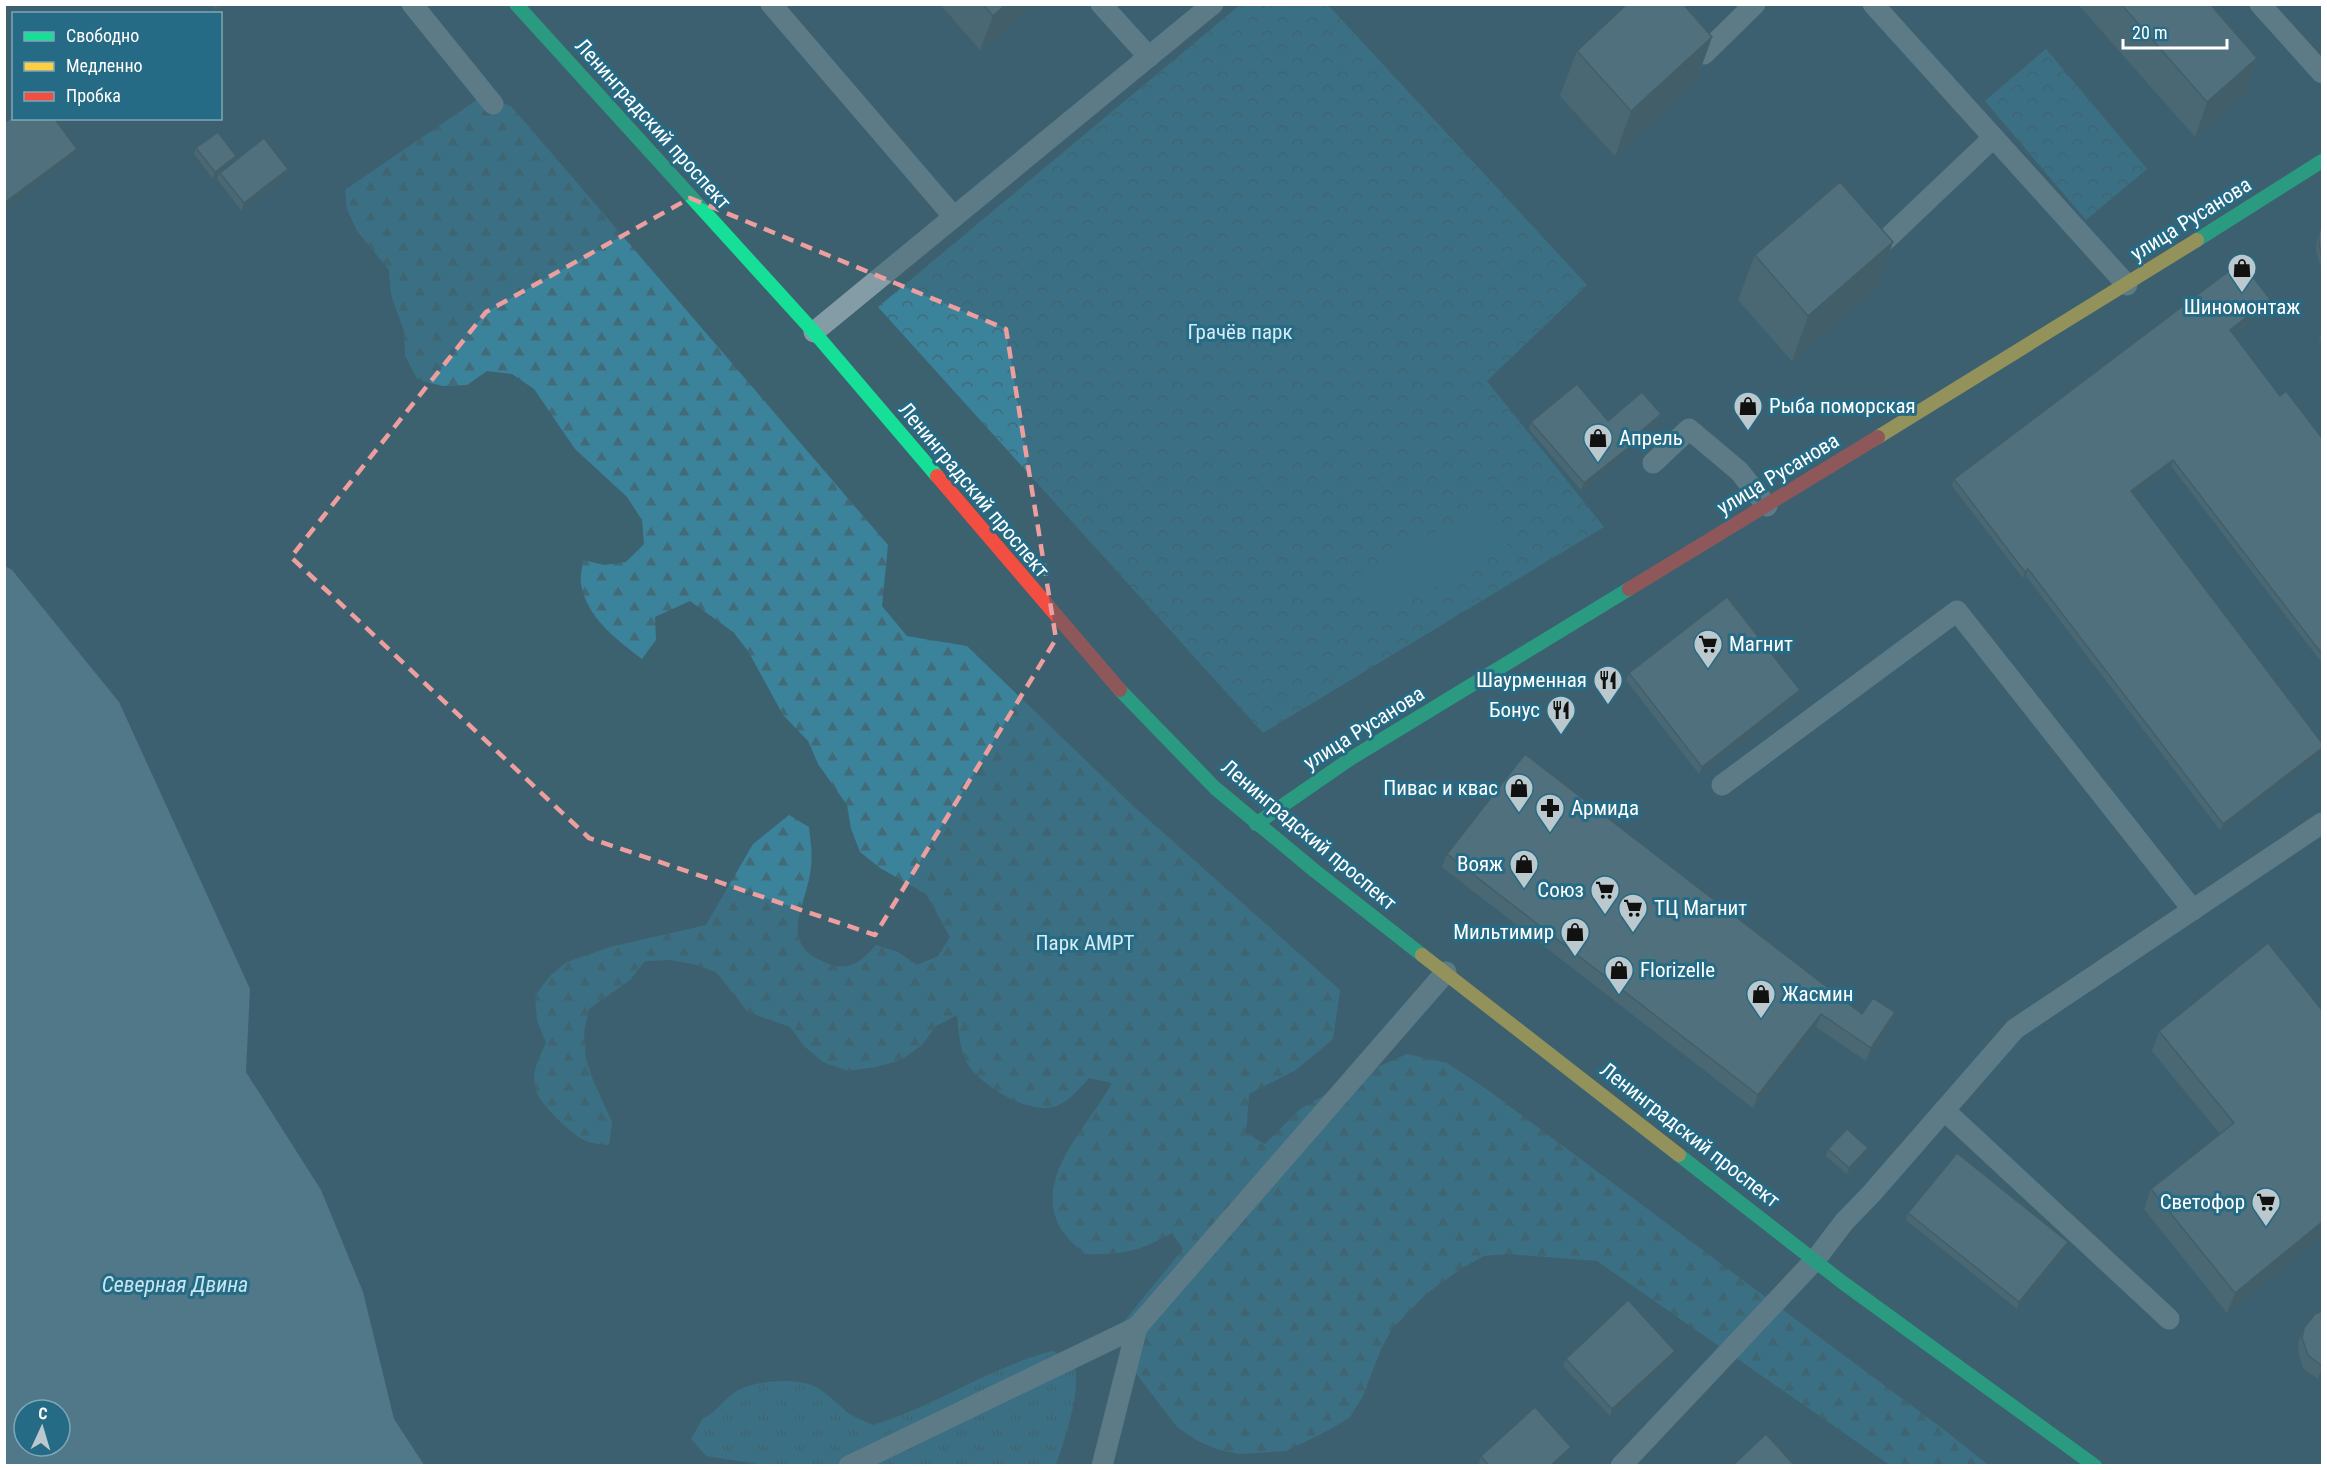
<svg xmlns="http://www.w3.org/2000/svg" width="2327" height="1470" font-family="'Roboto Condensed',sans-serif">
<defs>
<pattern id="grass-tufts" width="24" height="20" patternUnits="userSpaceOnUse" patternTransform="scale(1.5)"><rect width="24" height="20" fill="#3b829b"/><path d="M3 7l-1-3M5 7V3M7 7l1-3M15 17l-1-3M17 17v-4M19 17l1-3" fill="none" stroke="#436a77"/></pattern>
<pattern id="forest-firs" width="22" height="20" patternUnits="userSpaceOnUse" patternTransform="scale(1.5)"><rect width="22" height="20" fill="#3b829b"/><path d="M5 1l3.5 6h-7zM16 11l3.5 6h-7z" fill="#436a77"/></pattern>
<pattern id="park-crowns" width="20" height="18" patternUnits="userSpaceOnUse" patternTransform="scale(1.5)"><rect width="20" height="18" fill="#3b829b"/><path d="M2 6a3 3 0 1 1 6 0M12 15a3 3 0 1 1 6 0" fill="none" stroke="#436a77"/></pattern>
</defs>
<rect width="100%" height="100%" fill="#3c616f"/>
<path fill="url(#grass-tufts)" d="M1053,1351L1074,1363C1082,1392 1065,1437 1056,1465H764L706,1456L691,1439L703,1418C719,1412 726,1394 743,1388C761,1381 792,1378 811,1385C825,1390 837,1404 848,1413C856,1418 865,1421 873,1425C936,1406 989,1367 1053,1351Z"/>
<path fill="url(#forest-firs)" d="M481,97L511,106L888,545L882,606L907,636L967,646L1131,804L1340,990L1333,1039L1296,1070L1249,1094L1246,1133L1265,1144L1300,1109L1362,1074L1407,1054L1447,1063L1485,1088L1947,1432L1988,1465H1890L1597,1261L1507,1254L1484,1256L1462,1268L1426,1294L1392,1329L1381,1349L1363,1396L1350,1417L1329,1430L1286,1451L1239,1454L1216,1449L1196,1440L1177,1427L1135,1372L1122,1324L1183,1249L1172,1233C1140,1251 1122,1255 1085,1254C1079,1248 1070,1242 1065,1235C1026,1182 1089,1127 1112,1083L1089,1078C1080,1088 1067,1104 1053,1107C1027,1114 978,1084 966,1061C959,1046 959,1031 957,1015L936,1026L922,1045L901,1060L876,1067L848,1071L823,1062L804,1046L790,1027L748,1012L716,972L693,964L670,960L645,961L630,980L589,1009L584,1032L586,1059L593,1080L612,1122L609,1145C602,1144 593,1144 586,1141C572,1135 538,1103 535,1088C531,1072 540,1056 546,1043L537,1020L535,996L550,976L567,962L610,947L706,925L753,844L789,815L809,827C811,843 813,858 810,874C804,910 777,946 829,964C852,972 862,960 876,945L898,952L917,965L938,956L950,937L926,894L880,868L860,852L851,829L847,805L818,764L808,741L783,715L748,651L733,632L690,601L655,617L656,640L642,659C616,639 587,618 581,584C580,577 582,568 583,560L604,565L626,562L644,544L642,520L627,497L575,449L534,389L512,374L487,371L467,385L443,386L418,380L405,356L404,331L391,295L389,270L357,231L347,209L345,190Z"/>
<g fill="url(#park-crowns)">
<path d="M1240,5H1328L1587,285L1487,381L1604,527L1263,733L878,307Z"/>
<path d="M2046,49L2147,169L2086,220L1985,101Z"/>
</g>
<path fill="#3b829b" d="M1483,506L1508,547L1384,616L1358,576Z"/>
<path fill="#6894a6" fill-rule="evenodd" d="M5,566L12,570L119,702L250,989L246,1072L321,1190L363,1292L394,1419L424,1465H5ZM24,1410H60V1446H24Z"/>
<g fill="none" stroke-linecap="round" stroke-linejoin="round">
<g stroke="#839ca5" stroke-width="21">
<path d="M412,4L493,104"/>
<path d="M771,4L954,217"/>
<path d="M1101,4L1149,57"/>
<path d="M1873,4L2127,285"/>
<path d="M2260,4L2322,73"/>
<path d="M1704,54L1755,4"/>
<path d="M1875,250L1993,138"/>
<path d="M814,332L1213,4"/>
<path d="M1653,463L1689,429L1739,471L1767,506"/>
<path d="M1722,785L1957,611L2193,910"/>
<path d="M1944,1110L2169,1319"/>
<path d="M849,1466L1137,1327L1446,972"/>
<path d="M1102,1466L1137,1327"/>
<path d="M1621,1466L1816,1259L1844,1222L1872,1193L2015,1029L2322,823"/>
</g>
<g stroke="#16e098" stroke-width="14">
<path d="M516,4L814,332L937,476"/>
<path d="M2197,240L2322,161"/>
<path d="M1120,690L1215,788L1315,871L1422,955"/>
<path d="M1256,824L1350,759L1629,589"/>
<path d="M1679,1155L1842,1282L2095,1466"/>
</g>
<g stroke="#ffcf43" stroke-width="14">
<path d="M1878,437L2197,240"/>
<path d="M1422,955L1679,1155"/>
</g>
<g stroke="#f24e42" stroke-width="14">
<path d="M937,476L1120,690"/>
<path d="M1629,589L1878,437"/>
</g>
</g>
<g fill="#5b727a">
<path d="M211,4H223L216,10Z"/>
<path d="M940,4H1031L1030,7L980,50Z"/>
<path d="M2078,4H2210L2257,58L2245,93L2195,137Z"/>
<path d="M1712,37L1696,82L1615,156L1560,96L1577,51Z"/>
<path d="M196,148L236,156L235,161L288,169L285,176L241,210L217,179L219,174L213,179L194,154Z"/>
<path d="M2322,224V267L2319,262L2316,251L2317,239Z"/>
<path d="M1893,242L1877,287L1792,361L1738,300L1755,255Z"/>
<path d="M2268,306L2232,333L2280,396L2322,438V663L2171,466L2134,494L2322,743L2220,830L2026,576L2023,578L1952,486L1954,479Z"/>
<path d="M2322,332V343L2319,339Z"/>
<path d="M1661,414L1658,421L1629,446L1627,453L1581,490L1529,429L1531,422L1608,421Z"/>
<path d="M1629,673L1800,690L1798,697L1699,774L1626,680Z"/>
<path d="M1447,854L1862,1014L1895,1012L1890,1025L1866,1061L1816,1027L1753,1108L1442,867Z"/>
<path d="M2268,943L2322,1236L2227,1313L2144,1209L2151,1189L2220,1134L2152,1051L2159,1031Z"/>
<path d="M1868,1148L1865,1154L1847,1174L1826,1156L1828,1149Z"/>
<path d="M1908,1213L2065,1249L2017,1309L1906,1220Z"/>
<path d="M2322,1311V1379H2318L2303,1368L2298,1351L2299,1341L2304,1328Z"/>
<path d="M1675,1351L1673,1357L1610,1416L1563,1366L1566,1359Z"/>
<path d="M1568,1454L1555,1466H1481L1479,1463L1481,1456Z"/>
</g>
<g fill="#4a5c63">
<path d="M218,4H223L216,10Z"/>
<path d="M1006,4H1031L1030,7L980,50L993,16Z"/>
<path d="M1712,37L1696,82L1615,156L1631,111Z"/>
<path d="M2257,58L2245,93L2195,137L2207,102Z"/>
<path d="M77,149L74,155L4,208V203Z"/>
<path d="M236,156L234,163L220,173L219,174L213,179L215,172Z"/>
<path d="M288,169L285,176L241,210L244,203Z"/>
<path d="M1893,242L1877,287L1792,361L1808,316Z"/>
<path d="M2270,299L2268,306L2228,336L2230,330Z"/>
<path d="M1661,414L1658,421L1624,450L1627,443Z"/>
<path d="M1629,447L1627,453L1581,490L1584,483Z"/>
<path d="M2173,460L2171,466L2129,498L2131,491Z"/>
<path d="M2028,569L2026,576L2023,578L2025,572Z"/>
<path d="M1800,690L1798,697L1699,774L1702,767Z"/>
<path d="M2322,748V753L2220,830L2223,824Z"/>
<path d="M1895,1012L1890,1025L1866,1061L1871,1048Z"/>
<path d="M1821,1014L1816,1027L1753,1108L1758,1095Z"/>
<path d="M1868,1148L1865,1154L1847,1174L1849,1168Z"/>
<path d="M2322,1222V1236L2227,1313L2235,1293Z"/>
<path d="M2068,1242L2065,1249L2017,1309L2019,1302Z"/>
<path d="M1675,1351L1673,1357L1610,1416L1612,1409Z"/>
<path d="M2322,1368V1379H2318Z"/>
<path d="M1571,1447L1568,1454L1555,1466H1550Z"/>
</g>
<g fill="#6a848e" stroke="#4a5c63" stroke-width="1.5">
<path d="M983,4H1006L993,16Z"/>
<path d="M1627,4H1683L1712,37L1631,111L1577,51Z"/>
<path d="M2121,4H2210L2257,58L2207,102Z"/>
<path d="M14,116V118H54L77,149L4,203V123Z"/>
<path d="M218,132L236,156L215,172L196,148Z"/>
<path d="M264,138L288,169L244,203L220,173Z"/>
<path d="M1840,182L1893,242L1808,316L1755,255Z"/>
<path d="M2322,224V257L2319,244V233Z"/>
<path d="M2241,262L2270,299L2230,330L2280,396L2286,391L2322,438V654L2173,460L2131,491L2322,743V748L2223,824L2028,569L2025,572L1954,479Z"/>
<path d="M1577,384L1608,421L1642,392L1661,414L1627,443L1629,447L1584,483L1531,422Z"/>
<path d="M1727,597L1800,690L1702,767L1629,673Z"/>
<path d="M1525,754L1862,1014L1873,998L1895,1012L1871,1048L1821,1014L1758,1095L1447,854Z"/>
<path d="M2268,943L2322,1010V1222L2235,1293L2151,1189L2234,1123L2159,1031Z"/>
<path d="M1847,1129L1868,1148L1849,1168L1828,1149Z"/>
<path d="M1957,1153L2068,1242L2019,1302L1908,1213Z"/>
<path d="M1628,1300L1675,1351L1612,1409L1566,1359Z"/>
<path d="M2322,1311V1366L2308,1355L2302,1338L2304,1328L2315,1314Z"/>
<path d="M1535,1407L1571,1447L1550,1466H1489L1481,1456Z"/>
<path d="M1766,1434L1795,1466H1732Z"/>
</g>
<path d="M0 0H2327V1470H0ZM690,198L1006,329L1056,639L875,935L589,838L291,557L486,312Z" fill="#3c616f" fill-opacity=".55" fill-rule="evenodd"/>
<path fill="none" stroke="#ed9e9e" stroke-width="4.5" stroke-dasharray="12 8" stroke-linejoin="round" d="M690,198L1006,329L1056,639L875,935L589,838L291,557L486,312Z"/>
<defs>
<g id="shop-pin" transform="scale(1.5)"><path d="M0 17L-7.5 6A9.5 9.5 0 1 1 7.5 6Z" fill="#bbc8cd" stroke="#266b85"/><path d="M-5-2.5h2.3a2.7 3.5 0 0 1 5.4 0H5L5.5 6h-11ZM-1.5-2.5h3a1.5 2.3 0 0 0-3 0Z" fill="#111"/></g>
<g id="supermarket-pin" transform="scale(1.5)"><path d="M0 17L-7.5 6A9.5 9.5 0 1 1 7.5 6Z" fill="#bbc8cd" stroke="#266b85"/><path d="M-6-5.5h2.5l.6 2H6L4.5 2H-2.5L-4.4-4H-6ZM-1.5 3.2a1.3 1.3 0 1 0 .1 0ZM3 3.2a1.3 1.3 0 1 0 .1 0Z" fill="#111"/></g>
<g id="restaurant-pin" transform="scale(1.5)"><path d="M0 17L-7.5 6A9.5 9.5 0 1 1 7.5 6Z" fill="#bbc8cd" stroke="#266b85"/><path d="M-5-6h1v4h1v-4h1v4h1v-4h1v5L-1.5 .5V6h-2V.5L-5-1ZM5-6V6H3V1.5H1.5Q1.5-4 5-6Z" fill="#111"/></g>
<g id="pharmacy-pin" transform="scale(1.5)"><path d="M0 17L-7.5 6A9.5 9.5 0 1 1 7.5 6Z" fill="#bbc8cd" stroke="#266b85"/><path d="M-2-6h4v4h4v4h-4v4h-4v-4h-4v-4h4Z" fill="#111"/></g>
</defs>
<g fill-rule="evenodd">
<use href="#shop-pin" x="2242" y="268"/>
<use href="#shop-pin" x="1748" y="406"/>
<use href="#shop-pin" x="1598" y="438"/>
<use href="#supermarket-pin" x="1708" y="644"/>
<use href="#restaurant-pin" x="1608" y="680"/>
<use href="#restaurant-pin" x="1561" y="710"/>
<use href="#shop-pin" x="1519" y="788"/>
<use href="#pharmacy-pin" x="1550" y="808"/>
<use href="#shop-pin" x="1524" y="864"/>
<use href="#supermarket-pin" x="1605" y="890"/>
<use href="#supermarket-pin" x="1633" y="908"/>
<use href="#shop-pin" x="1575" y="932"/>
<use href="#shop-pin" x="1619" y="970"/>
<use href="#shop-pin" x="1761" y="994"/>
<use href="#supermarket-pin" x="2266" y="1202"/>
</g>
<g text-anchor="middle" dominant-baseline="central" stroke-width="6" stroke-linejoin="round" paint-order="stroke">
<g font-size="21" fill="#fff" stroke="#266b85">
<text transform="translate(653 124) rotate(48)">Ленинградский проспект</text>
<text transform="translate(2191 219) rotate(-32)">улица Русанова</text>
<text transform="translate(1778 474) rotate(-31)">улица Русанова</text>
<text transform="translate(974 490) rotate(50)">Ленинградский проспект</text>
<text transform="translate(1364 728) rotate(-32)">улица Русанова</text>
<text transform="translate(1309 835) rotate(40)">Ленинградский проспект</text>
<text transform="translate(1690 1135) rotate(38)">Ленинградский проспект</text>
</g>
<g font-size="21" fill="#fff" stroke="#266b85" text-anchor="start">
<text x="2242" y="307" text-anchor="middle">Шиномонтаж</text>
<text x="1769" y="406">Рыба поморская</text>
<text x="1619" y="438">Апрель</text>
<text x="1729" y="644">Магнит</text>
<text x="1587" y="680" text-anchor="end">Шаурменная</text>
<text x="1540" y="710" text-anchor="end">Бонус</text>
<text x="1498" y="788" text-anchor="end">Пивас и квас</text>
<text x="1571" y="808">Армида</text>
<text x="1503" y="864" text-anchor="end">Вояж</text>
<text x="1584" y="890" text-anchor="end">Союз</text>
<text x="1654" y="908">ТЦ Магнит</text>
<text x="1554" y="932" text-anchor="end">Мильтимир</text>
<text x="1640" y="970">Florizelle</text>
<text x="1782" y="994">Жасмин</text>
<text x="2245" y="1202" text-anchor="end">Светофор</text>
</g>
<g font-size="21" fill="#d5edf6" stroke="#266b85">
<text x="1240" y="332">Грачёв парк</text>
<text x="1085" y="943">Парк АМРТ</text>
</g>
<g font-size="22" font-style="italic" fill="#c6e6f1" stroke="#266b85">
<text x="175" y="1284">Северная Двина</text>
</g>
</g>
<rect width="2327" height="1470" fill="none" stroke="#ffffff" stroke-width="12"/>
<rect x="12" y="12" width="210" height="108" fill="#266b85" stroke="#7da6b6" stroke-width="1.5"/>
<rect x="24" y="32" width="30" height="9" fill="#16e098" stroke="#7da6b6" stroke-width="1.5"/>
<text x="66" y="42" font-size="18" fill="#ffffff">Свободно</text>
<rect x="24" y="62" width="30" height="9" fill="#ffcf43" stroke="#7da6b6" stroke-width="1.5"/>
<text x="66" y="72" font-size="18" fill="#ffffff">Медленно</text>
<rect x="24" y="92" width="30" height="9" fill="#f24e42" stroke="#7da6b6" stroke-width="1.5"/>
<text x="66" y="102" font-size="18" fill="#ffffff">Пробка</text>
<g transform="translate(42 1428) rotate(4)"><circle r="28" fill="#266b85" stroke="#7da6b6" stroke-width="1.5"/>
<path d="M0-4.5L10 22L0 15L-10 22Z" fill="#bbc8cd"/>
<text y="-9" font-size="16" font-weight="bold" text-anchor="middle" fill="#ffffff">С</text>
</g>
<path d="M2123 39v9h104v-9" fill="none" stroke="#ffffff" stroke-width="3"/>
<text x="2132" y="39" font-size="18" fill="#ffffff" stroke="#266b85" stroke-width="4.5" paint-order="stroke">20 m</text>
</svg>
